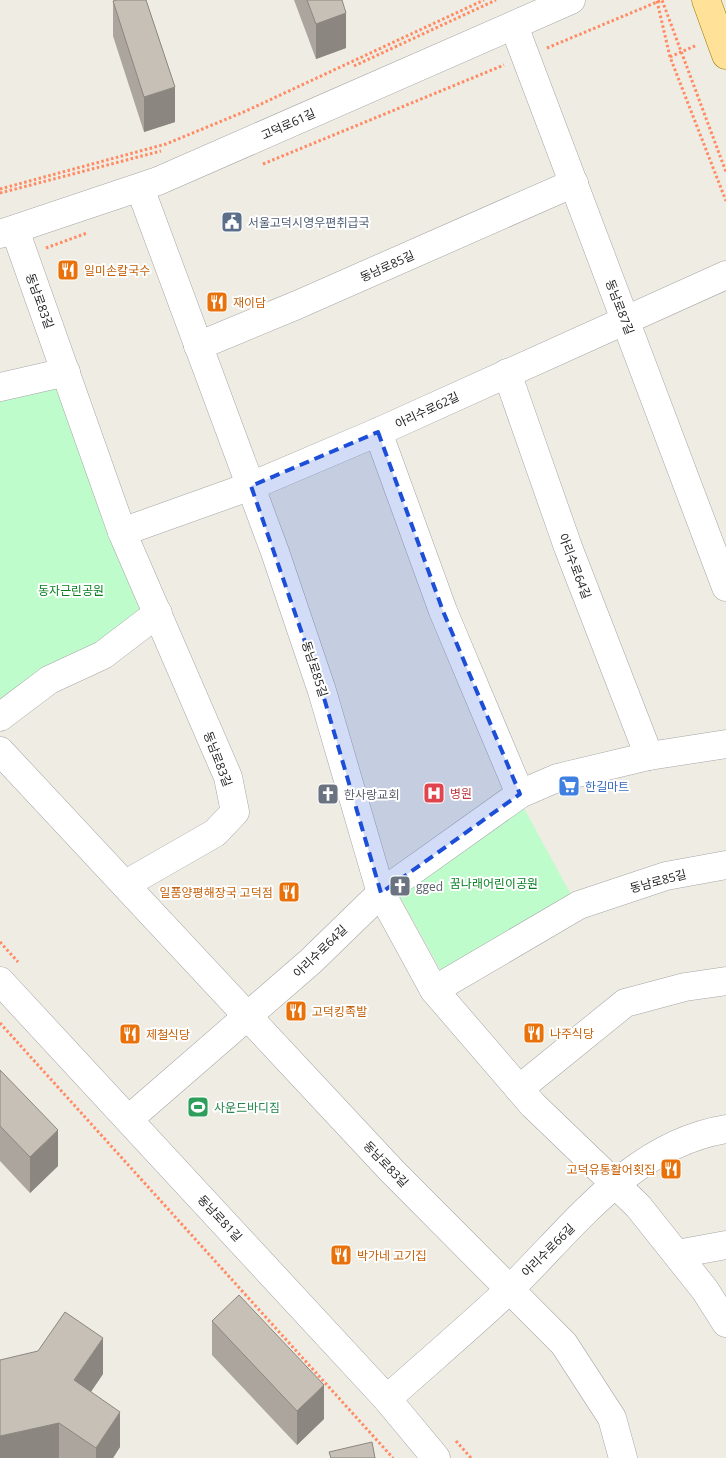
<svg xmlns="http://www.w3.org/2000/svg" width="726" height="1458" font-family="'Open Sans','Noto Sans KR',sans-serif">
<rect width="100%" height="100%" fill="#efede3"/>
<g fill="#befccb">
<path d="M66,372L158,613L0,717V387Z"/>
<path d="M519,799L575,902L445,978L391,881Z"/>
</g>
<g fill="none" stroke-linecap="round" stroke-linejoin="round">
<g stroke="#a5a5a5" stroke-width="29">
<g id="minor">
<path d="M514,26L726,587"/>
<path d="M140,188L275,552L322,691L381,893L434,990L533,1105L638,1206L705,1290L726,1323"/>
<path d="M15,230L122,532L228,777L235,812L215,833L126,884"/>
<path d="M0,234L158,181L571,0"/>
<path d="M198,346L297,305L574,183"/>
<path d="M507,373L568,547L649,756"/>
<path d="M0,387L66,372"/>
<path d="M378,432L443,611L520,794"/>
<path d="M122,532L251,486L378,432L726,275"/>
<path d="M0,717L49,680L103,655L158,613"/>
<path d="M0,751L392,1171L564,1344L612,1418L623,1458"/>
<path d="M0,981L387,1399L436,1458"/>
<path d="M434,990L579,905L666,876L726,865"/>
<path d="M519,1089L625,1003L685,987L726,981"/>
<path d="M129,1119L311,961L381,893L520,794L557,778L649,756L726,744"/>
<path d="M677,1254L726,1245"/>
<path d="M387,1399C428,1362 471,1326 511,1288C574,1226 633,1144 726,1129"/>
</g>
</g>
<g stroke="#977b00" stroke-width="29">
<path id="major" d="M706,0L726,55"/>
</g>
<g stroke="#ff8a64" stroke-width="3" stroke-dasharray="2.5 2.5" stroke-linecap="butt">
<path d="M657,1L670,57L726,201"/>
<path d="M547,48L662,0L726,172"/>
<path d="M670,57L697,45"/>
<path d="M354,66L496,0"/>
<path d="M263,164L504,65"/>
<path d="M0,189L166,144L246,111L484,0"/>
<path d="M0,193L161,151"/>
<path d="M46,248L87,233"/>
<path d="M0,942L18,962"/>
<path d="M0,1023L393,1458"/>
<path d="M456,1441L471,1458"/>
</g>
<use href="#minor" stroke="#fff" stroke-width="28"/>
<use href="#major" stroke="#ffe198" stroke-width="28"/>
</g>
<g fill="#aba59d">
<path d="M294,0H342L346,48L316,59Z"/>
<path d="M113,1L175,122L144,132L113,36Z"/>
<path d="M0,1070L58,1166L30,1193L0,1161Z"/>
<path d="M212,1321L324,1419L297,1445L212,1355Z"/>
<path d="M103,1374L91,1392L120,1447L113,1458H0Z"/>
</g>
<g fill="#8b867f">
<path d="M346,13V48L316,59V24Z"/>
<path d="M175,87V122L144,132V97Z"/>
<path d="M58,1130V1166L30,1193V1157Z"/>
<path d="M103,1338V1374L74,1416V1380Z"/>
<path d="M324,1385V1419L297,1445V1411Z"/>
<path d="M120,1412V1447L113,1458H96V1448Z"/>
<path d="M59,1423V1458H0V1436Z"/>
</g>
<g fill="#c7c0b6" stroke="#8b867f">
<path d="M117,0H146L175,87L144,97L113,1Z"/>
<path d="M307,0H342L346,13L316,24Z"/>
<path d="M0,1070L58,1130L30,1157L0,1126Z"/>
<path d="M239,1295L324,1385L297,1411L212,1321Z"/>
<path d="M65,1312L103,1338L74,1380L120,1412L96,1448L59,1423L0,1436V1360L38,1351Z"/>
<path d="M372,1442L375,1458H331L329,1452Z"/>
</g>
<path fill="#1d4ed8" fill-opacity="0.2" stroke="#1d4ed8" stroke-width="4" stroke-dasharray="10 6" stroke-linejoin="round" d="M378,432L443,611L520,794L381,893L322,691L251,486Z"/>
<defs>
<g id="civic-square" transform="scale(1.125)"><rect x="-9" y="-9" width="18" height="18" rx="4" fill="#5c6f8a" stroke="#fff"/><path d="M-.6-6.5H3V-4.5H.6V-3L4-1V1h2V6H-6V1h2V-1L-.6-3ZM-1.2 2.5V6h2.4V2.5Z" fill="#fff"/></g>
<g id="restaurant-square" transform="scale(1.125)"><rect x="-9" y="-9" width="18" height="18" rx="4" fill="#e8710a" stroke="#fff"/><path d="M-5-6h1v4h1v-4h1v4h1v-4h1v5L-1.5 .5V6h-2V.5L-5-1ZM5-6V6H3V1.5H1.5Q1.5-4 5-6Z" fill="#fff"/></g>
<g id="supermarket-square" transform="scale(1.125)"><rect x="-9" y="-9" width="18" height="18" rx="4" fill="#3f7fe0" stroke="#fff"/><path d="M-6-5.5h2.5l.6 2H6L4.5 2H-2.5L-4.4-4H-6ZM-1.5 3.2a1.3 1.3 0 1 0 .1 0ZM3 3.2a1.3 1.3 0 1 0 .1 0Z" fill="#fff"/></g>
<g id="hospital-square" transform="scale(1.125)"><rect x="-9" y="-9" width="18" height="18" rx="4" fill="#e0444e" stroke="#fff"/><path d="M-5-5h3v3.5h4V-5h3V5h-3V1.5h-4V5h-3Z" fill="#fff"/></g>
<g id="church-square" transform="scale(1.125)"><rect x="-9" y="-9" width="18" height="18" rx="4" fill="#6b7280" stroke="#fff"/><path d="M-1.2-6h2.4v3.5h3.3v2.4h-3.3V6h-2.4V-.1h-3.3v-2.4h3.3Z" fill="#fff"/></g>
<g id="stadium-square" transform="scale(1.125)"><rect x="-9" y="-9" width="18" height="18" rx="4" fill="#2e9e5b" stroke="#fff"/><path d="M0-5a6.5 5 0 1 0 0 10a6.5 5 0 1 0 0-10ZM-3.5-1.8h7v3.6h-7Z" fill="#fff"/></g>
</defs>
<g fill-rule="evenodd">
<use href="#civic-square" x="232" y="222"/>
<use href="#restaurant-square" x="68" y="270"/>
<use href="#restaurant-square" x="217" y="302"/>
<use href="#supermarket-square" x="569" y="786"/>
<use href="#hospital-square" x="434" y="793"/>
<use href="#church-square" x="328" y="794"/>
<use href="#church-square" x="400" y="886"/>
<use href="#restaurant-square" x="289" y="892"/>
<use href="#restaurant-square" x="296" y="1011"/>
<use href="#restaurant-square" x="534" y="1033"/>
<use href="#restaurant-square" x="130" y="1034"/>
<use href="#stadium-square" x="198" y="1107"/>
<use href="#restaurant-square" x="671" y="1169"/>
<use href="#restaurant-square" x="341" y="1255"/>
</g>
<g text-anchor="middle" dominant-baseline="central" stroke-width="4" stroke-linejoin="round" paint-order="stroke">
<g font-size="12" fill="#1e1e1e" stroke="#fff">
<text transform="translate(288 124) rotate(-24)">고덕로61길</text>
<text transform="translate(387 266) rotate(-24)">동남로85길</text>
<text transform="translate(40 301) rotate(70)">동남로83길</text>
<text transform="translate(620 307) rotate(69)">동남로87길</text>
<text transform="translate(427 410) rotate(-25)">아리수로62길</text>
<text transform="translate(575 566) rotate(69)">아리수로64길</text>
<text transform="translate(315 669) rotate(72)">동남로85길</text>
<text transform="translate(218 759) rotate(69)">동남로83길</text>
<text transform="translate(658 881) rotate(-15)">동남로85길</text>
<text transform="translate(320 951) rotate(-44)">아리수로64길</text>
<text transform="translate(386 1164) rotate(46)">동남로83길</text>
<text transform="translate(220 1218) rotate(47)">동남로81길</text>
<text transform="translate(548 1250) rotate(-45)">아리수로66길</text>
</g>
<g font-size="12" fill="#4e5e75" stroke="#fff" text-anchor="start">
<text x="248" y="222">서울고덕시영우편취급국</text>
</g>
<g font-size="12" fill="#c56008" stroke="#fff" text-anchor="start">
<text x="84" y="270">일미손칼국수</text>
<text x="233" y="302">재이담</text>
<text x="273" y="892" text-anchor="end">일품양평해장국 고덕점</text>
<text x="312" y="1011">고덕킹족발</text>
<text x="550" y="1033">나주식당</text>
<text x="146" y="1034">제철식당</text>
<text x="655" y="1169" text-anchor="end">고덕유통활어횟집</text>
<text x="357" y="1255">박가네 고기집</text>
</g>
<g font-size="12" fill="#078022" stroke="#fff">
<text x="71" y="590">동자근린공원</text>
<text x="494" y="883">꿈나래어린이공원</text>
</g>
<g font-size="12" fill="#366cbe" stroke="#fff" text-anchor="start">
<text x="585" y="786">한길마트</text>
</g>
<g font-size="12" fill="#be3a42" stroke="#fff" text-anchor="start">
<text x="450" y="793">병원</text>
</g>
<g font-size="12" fill="#5b616d" stroke="#fff" text-anchor="start">
<text x="344" y="794">한사랑교회</text>
<text x="416" y="886">gged</text>
</g>
<g font-size="12" fill="#27864d" stroke="#fff" text-anchor="start">
<text x="214" y="1107">사운드바디짐</text>
</g>
</g>
</svg>
